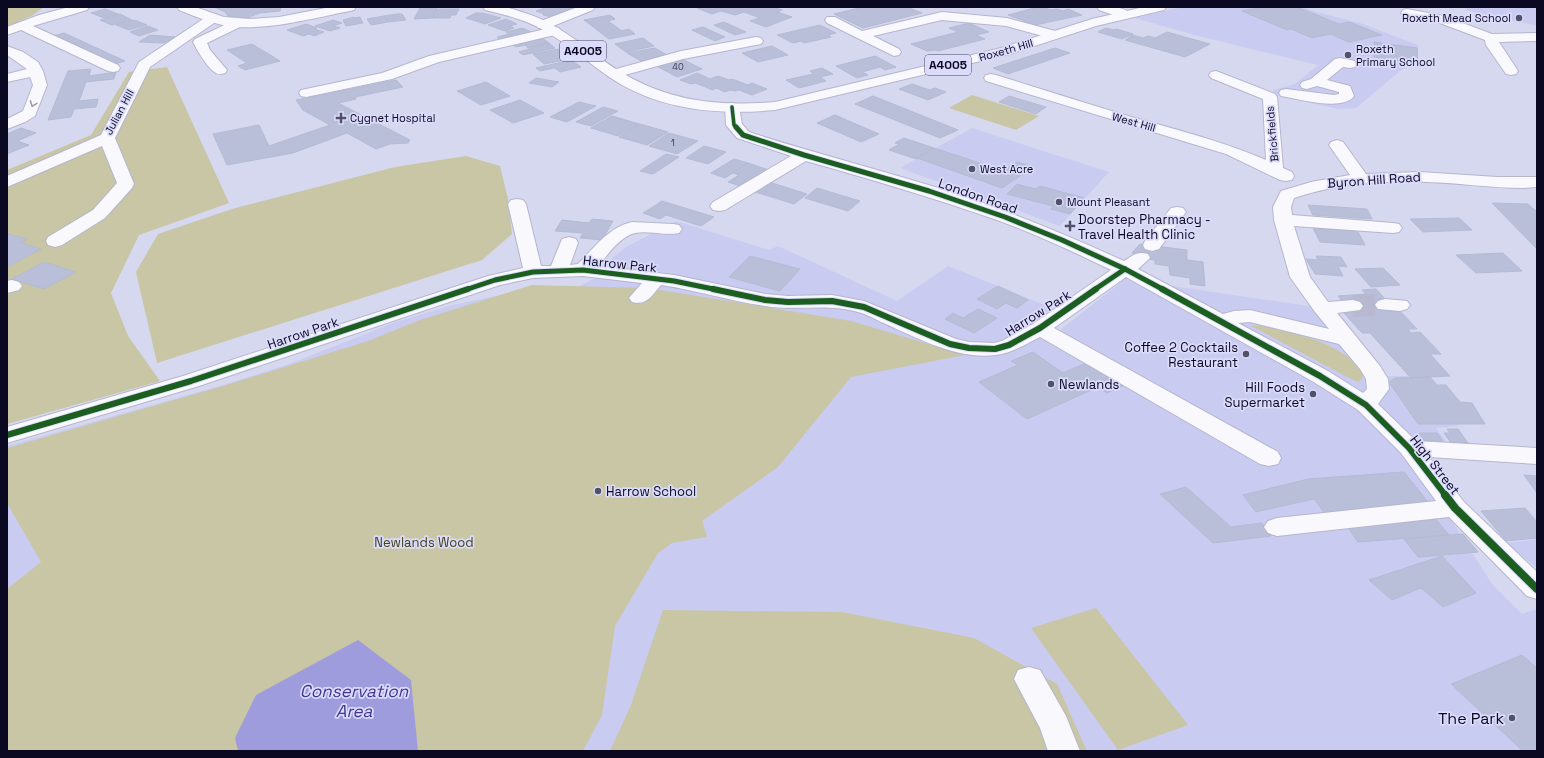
<svg xmlns="http://www.w3.org/2000/svg" width="1544" height="758" font-family="'Space Grotesk',sans-serif">
<rect width="100%" height="100%" fill="#d6d8f0"/>
<g fill="#cacbf1">
<path d="M1183,7H1303L1316,12L1360,23L1418,45V65H1411L1400,71L1356,108L1338,109L1276,95L1273,90L1295,84L1318,65L1198,36L1135,18Z"/>
<path d="M1468,7H1537V26L1465,10Z"/>
<path d="M972,128L1109,172L1060,226L900,168Z"/>
<path d="M676,221L769,250L778,246L897,301L948,266L1052,308L1026,329L1050,338L1125,279L1322,308L1379,376H1420L1458,426L1436,428L1448,444L1404,446L1492,584L1522,614L1537,609V751H7V446L223,385L289,364L396,322L453,305L527,289H575L598,276L611,259L626,247Z"/>
<path d="M1537,539V568L1506,543Z"/>
</g>
<g fill="#c8c6a4">
<path d="M7,7H44L33,15L7,27Z"/>
<path d="M167,67L229,203L139,235L111,293L128,336L160,381L7,424V170L91,135L129,72Z"/>
<path d="M972,95L1039,116L1016,130L949,108Z"/>
<path d="M466,156L500,166L508,199L512,234L482,260L157,363L136,272L158,234L232,209L395,167Z"/>
<path d="M532,285L648,288L851,321L965,355L851,377L778,467L702,521L707,537L672,543L658,553L615,626L602,715L583,751H7V589L41,562L7,503V448L223,386L368,341L420,320Z"/>
<path d="M1251,326C1264,325 1276,329 1288,332C1318,340 1342,347 1363,372L1362,379L1358,382L1353,380Z"/>
<path d="M1096,608L1188,725L1118,750L1031,628Z"/>
<path d="M663,610L842,612L974,638L1057,684L1087,751H610L631,705Z"/>
</g>
<path fill="#9e9cdc" d="M358,640L411,680L418,751H238L235,738L256,695Z"/>
<g fill="#b9bfd8" stroke="#b3bbd3">
<path d="M214,7H281L280,11L260,13L247,18L228,16L225,12Z"/>
<path d="M548,7H576L569,9L572,11L552,17L543,15L544,14L536,11Z"/>
<path d="M701,7H772L782,10L777,12L792,17L766,27L750,21L760,18L744,12L735,15L721,11L712,14L697,8Z"/>
<path d="M863,7H907L922,13L863,28L834,14Z"/>
<path d="M1038,7H1043L1051,10L1057,9L1063,11L1068,9L1082,15L1035,25L1008,15Z"/>
<path d="M1264,7H1297L1339,24L1349,22L1382,35L1349,42L1330,34L1312,38L1291,29L1287,30L1242,11Z"/>
<path d="M420,8H437L432,18L414,19Z"/>
<path d="M105,9L118,14L104,18L91,13Z"/>
<path d="M437,9H459L456,15H451L450,18H432Z"/>
<path d="M476,13H482L501,18L485,24L466,18Z"/>
<path d="M120,14L132,20L112,25L100,20Z"/>
<path d="M397,14H402L406,20L388,22L384,16Z"/>
<path d="M610,15L615,19L608,21L622,31L629,29L635,34L609,39L584,20Z"/>
<path d="M384,16L388,22L371,25L367,19Z"/>
<path d="M354,17L355,18L360,17L363,23L346,26L343,20Z"/>
<path d="M506,19L517,24L509,26L514,28L505,31L488,25Z"/>
<path d="M134,20L147,25L129,30L116,25Z"/>
<path d="M333,20L342,23L333,26L340,28L330,31L315,26Z"/>
<path d="M724,22L746,32L735,35L714,25Z"/>
<path d="M969,23L989,32L976,35L985,39L938,51L935,50L927,51L911,44L958,32L949,28Z"/>
<path d="M306,24L317,28L314,29L324,32L314,36L309,34L303,36L287,30Z"/>
<path d="M820,25L836,33L828,35L831,37L804,43L801,41L793,43L777,35Z"/>
<path d="M148,26L158,30L139,36L130,32Z"/>
<path d="M703,27L725,37L715,41L692,30Z"/>
<path d="M522,28L534,33L501,40L497,37L509,34L506,32Z"/>
<path d="M1106,28L1114,30L1116,29L1133,34L1122,39L1098,32Z"/>
<path d="M1167,32L1210,44L1185,57L1125,40L1133,35L1143,38L1148,36L1155,38Z"/>
<path d="M64,33L125,61L114,64L53,36Z"/>
<path d="M150,35L175,37L164,43L139,42Z"/>
<path d="M542,38L549,43L528,48L525,45L516,47L513,45Z"/>
<path d="M643,38L654,46L626,52L615,44Z"/>
<path d="M1374,42L1417,48L1418,63L1374,57V51L1363,50V46L1375,47Z"/>
<path d="M549,43L555,48L523,55L519,52Z"/>
<path d="M252,44L280,61L245,70L238,66L247,63L227,50Z"/>
<path d="M772,46L788,55L758,62L742,53Z"/>
<path d="M655,48L667,55L641,61L627,53Z"/>
<path d="M1055,48L1070,53L1008,74L993,68Z"/>
<path d="M558,49L570,59L544,64L533,54Z"/>
<path d="M875,56L896,67L885,70L880,67L862,72L868,75L857,78L836,66Z"/>
<path d="M678,57L702,69L677,77L653,64Z"/>
<path d="M571,60L581,67L560,72L555,68L540,71L536,68Z"/>
<path d="M822,68L833,74L820,77L826,81L799,88L786,80L813,74L810,71Z"/>
<path d="M91,69L89,76L116,72L114,79L86,82L79,101L98,99L96,107L74,109L71,117L48,120L68,71Z"/>
<path d="M697,73L710,79L718,76L729,80L732,79L748,85L752,83L767,89L752,95L739,90L735,91L730,90L725,92L716,88L713,90L695,83L691,84L680,80Z"/>
<path d="M536,78L559,82L552,87L529,83Z"/>
<path d="M396,80L403,87L355,97L356,99L338,103L410,140L408,143L390,144L376,149L347,133L293,153L227,165L213,134L259,125L269,146L330,125L303,110L296,100Z"/>
<path d="M486,82L510,96L481,105L457,91Z"/>
<path d="M912,84L930,90L935,88L946,92L928,100L899,89Z"/>
<path d="M873,96L958,130L940,138L855,104Z"/>
<path d="M1009,96L1046,107L1036,114L999,102Z"/>
<path d="M520,100L544,113L513,123L490,110Z"/>
<path d="M579,102L596,106L567,122L550,117Z"/>
<path d="M603,107L618,111L591,126L576,122Z"/>
<path d="M835,115L879,134L861,142L817,123Z"/>
<path d="M612,116L639,124L618,136L591,128Z"/>
<path d="M640,124L668,132L647,145L619,137Z"/>
<path d="M21,128L36,133L17,141L29,145L7,154V134Z"/>
<path d="M669,133L698,141L677,154L649,146Z"/>
<path d="M904,138L934,148L916,159L889,150L899,144L895,143Z"/>
<path d="M704,146L726,152L708,164L686,158Z"/>
<path d="M934,148L1004,171L1017,162L1033,167L1002,188L917,158Z"/>
<path d="M666,154L679,157L653,174L640,171Z"/>
<path d="M734,159L748,163L725,178L711,173Z"/>
<path d="M748,163L769,170L743,187L728,182L739,175L733,173Z"/>
<path d="M766,181L807,194L794,204L752,191Z"/>
<path d="M1017,184L1036,189L1040,186L1084,198L1070,214L1051,209L1053,206L1007,194Z"/>
<path d="M817,188L860,201L848,211L805,198Z"/>
<path d="M662,201L714,217L701,226L666,215L660,219L643,213Z"/>
<path d="M1492,203L1528,204L1537,212V249Z"/>
<path d="M1308,205L1367,209L1372,219L1313,215Z"/>
<path d="M1459,218L1472,230L1423,232L1410,219Z"/>
<path d="M592,219L613,221L602,240L580,238L583,233L555,231L562,220L589,223Z"/>
<path d="M1313,228L1357,230L1365,245L1320,242Z"/>
<path d="M7,234L28,239L21,243L41,249L7,267Z"/>
<path d="M1140,244L1187,250V260L1203,262L1205,286L1190,284V278L1170,275L1169,266L1155,264V260L1141,258L1132,253Z"/>
<path d="M1503,253L1522,271L1476,273L1456,255Z"/>
<path d="M750,256L800,269L780,291L729,277Z"/>
<path d="M1316,256L1341,257L1347,267L1338,266L1343,276L1315,274L1306,259L1318,260Z"/>
<path d="M44,262L76,272L44,289L12,279Z"/>
<path d="M1383,268L1400,285L1371,287L1355,269Z"/>
<path d="M998,286L1028,300L1017,308L1006,303L997,309L977,299Z"/>
<path d="M1376,289L1386,300H1380L1391,311L1399,310L1417,329H1408L1411,333L1420,332L1441,354H1430L1450,376L1411,378L1370,333H1362L1344,313L1358,312L1348,301H1342L1338,296L1366,294L1362,290Z"/>
<path d="M978,309L997,318L974,333L945,319L953,313L963,318Z"/>
<path d="M1033,352L1063,373L1088,362L1123,386L1107,393L1098,387L1027,419L979,382L1018,365L1011,361Z"/>
<path d="M1430,377L1437,385H1446L1460,402L1472,403L1485,424H1418L1389,382L1395,378Z"/>
<path d="M1447,429H1458L1468,443H1451L1444,433H1450Z"/>
<path d="M1419,433H1437L1443,441H1425Z"/>
<path d="M1404,472L1432,507L1327,516L1314,499L1256,512L1243,495L1308,479Z"/>
<path d="M1524,475L1537,476V493Z"/>
<path d="M1186,487L1231,527L1262,523L1271,536L1213,543L1160,494Z"/>
<path d="M1525,508L1537,522V538L1506,541L1481,511Z"/>
<path d="M1433,516L1449,535L1358,542L1344,522Z"/>
<path d="M1463,534L1478,552L1418,557L1404,539Z"/>
<path d="M1442,556L1476,593L1443,607L1421,588L1392,600L1369,580Z"/>
<path d="M1522,655L1537,668V751H1523L1451,684Z"/>
</g>
<g fill="none" stroke-linecap="round" stroke-linejoin="round">
<path stroke="#b8b9d1" stroke-width="22" stroke-dasharray="22 11" stroke-linecap="butt" d="M1353,306L1385,305"/>
<g stroke="#b5b5ce" stroke-width="2">
<g id="minor">
<path d="M69,7H89L87,10L33,26L118,65L120,68L118,71L113,72L108,71L21,30L7,35V27L39,15Z"/>
<path d="M578,7H595L593,10L548,28H538L537,25L538,22Z"/>
<path d="M1097,7C1107,7 1124,5 1131,15L1129,18L1125,19L1099,10Z"/>
<path d="M1407,9L1444,16L1492,34L1537,33V41L1499,42L1518,71L1516,74L1511,75L1506,74L1486,45L1485,40L1437,22L1403,16L1401,13L1403,10Z"/>
<path d="M942,12L1007,18L1059,32L1061,35L1059,38L1054,39L1006,26L942,20L873,36L899,49L901,52L899,55L894,56L827,23L825,20L827,17H835L862,31Z"/>
<path d="M213,14L217,15L219,18L217,21L150,67L115,138L134,184L132,188L105,218L62,245L55,247L48,245L46,241L48,237L93,210L117,183L102,146L7,187V176L101,135L139,62L209,15Z"/>
<path d="M237,19L242,20L243,23L242,26L207,43L210,50L227,70L225,73C222,74 219,75 216,73C208,69 197,50 193,42L195,39Z"/>
<path d="M554,27L559,28L560,31L559,34L439,62L392,79L306,97L301,96L299,93L301,90L306,89L382,73L429,56Z"/>
<path d="M756,37L761,38L763,41L761,44L683,59L614,78L609,77L607,74L609,71L681,51Z"/>
<path d="M7,46L23,52L38,62L43,71L47,85L35,116L25,122L7,129V119L23,111L33,85L30,77L7,82V74L27,69L7,55Z"/>
<path d="M1340,58L1355,61L1357,64L1355,67L1350,68L1343,67L1327,80L1350,86L1354,96C1344,111 1302,100 1286,97L1281,96L1279,93L1281,90L1286,89L1334,95L1339,94V92L1317,86L1307,89L1302,88L1300,85L1302,82L1311,79L1335,59Z"/>
<path d="M1216,71L1275,94L1277,97L1283,168L1292,172L1294,176L1292,180L1286,181L1280,180L1226,154L986,81L984,78L986,75L991,74L996,75C1038,88 1079,101 1121,114C1170,128 1219,140 1266,160L1263,99L1211,78L1209,75L1211,72Z"/>
<path d="M732,103L737,104L739,107L742,124L749,132C810,152 873,168 935,187C1000,207 1062,233 1124,261C1132,256 1137,251 1148,254L1150,258L1138,269L1223,314L1234,311L1250,310L1329,329L1315,312L1290,277L1274,220L1273,207L1281,191L1311,182L1350,175L1329,145L1331,142L1337,140L1343,142L1366,174L1420,172L1497,177H1537V187L1524,188C1491,188 1459,183 1427,182C1384,180 1334,184 1294,198L1291,207L1292,215L1393,223L1399,224L1402,228L1399,232L1393,233L1294,226L1310,277L1328,302L1353,300L1360,302L1363,306L1360,310L1337,313L1380,366L1388,379L1389,389L1378,404L1416,441L1537,448V464L1429,457L1464,502L1537,572V599L1527,596L1449,517L1277,536L1268,533L1264,527L1268,521L1277,518L1436,501L1401,453L1358,410L1312,381L1126,277L1054,328L1278,452L1281,458L1278,464L1269,466L1260,464L1040,337C1026,344 1012,353 996,355C955,360 916,337 881,322C873,318 866,314 858,312C828,303 796,311 765,306C730,301 696,290 661,285C652,295 647,306 632,302L629,298L642,283L583,276L533,278L500,285L199,386L7,443V427L183,376L488,276L523,268L508,204L511,200L517,199L523,200L526,204L541,266H551L562,239L569,237L576,239L578,243L570,265L578,264C594,248 609,227 632,222L673,224L679,225L682,229L679,233C665,236 648,230 635,233C620,236 607,256 598,266L674,275L765,294L788,296L832,295L864,301L956,339L969,342L994,343L1002,341L1033,324L1111,270C1074,252 1036,234 997,220C934,198 870,179 806,161L725,210L719,211L713,210L710,206L713,202L791,156L737,138L726,125L725,107L727,104ZM1250,322L1339,344L1360,369L1366,379L1367,389L1363,393L1328,371L1238,323Z"/>
<path d="M1177,207L1183,208L1186,212L1159,249L1152,251L1145,249L1143,245L1145,241L1171,208Z"/>
<path d="M12,280L19,282L22,286L19,290L7,293V281Z"/>
<path d="M1385,299L1407,301L1410,305L1407,309L1400,311L1378,309L1375,305L1378,301Z"/>
<path d="M1029,667L1040,670L1066,716L1080,751H1048L1040,728L1014,679L1018,670Z"/>
</g>
</g>
<g stroke="#b5b5ce" stroke-width="2">
<g id="major">
<path d="M177,7H195L224,17L250,19L279,17L331,7H356L354,10L350,11C313,18 275,29 238,27C217,26 197,17 179,10Z"/>
<path d="M483,7C490,7 497,6 504,7C511,8 518,11 525,13C569,27 594,59 633,79C678,103 726,106 775,102L1001,48L1092,19L1144,7H1166L1164,10L1096,26L1010,54L775,110C723,115 668,111 622,85C596,70 575,49 550,34C530,21 507,15 485,10Z"/>
</g>
</g>
<use href="#minor" fill="#f9f9fd" fill-rule="evenodd"/>
<use href="#major" fill="#f9f9fd" fill-rule="evenodd"/>
<g stroke="#dbdbfb" stroke-width="5">
<path id="cycleway-far3" d="M732,107L734,125L737,128"/>
</g>
<g stroke="#dbdbfb" stroke-width="7">
<g id="cycleway-far2">
<path d="M736,127L743,135L804,155L929,191L1005,217L1062,240L1125,269L1164,290"/>
<path d="M465,290L495,280L533,272L583,270L674,281L718,290"/>
<path d="M1094,290L1125,269"/>
</g>
</g>
<g stroke="#dbdbfb" stroke-width="8">
<g id="cycleway-far1">
<path d="M713,289L765,300L788,302L832,301L864,307L950,344L969,348L995,349L1009,345L1040,328L1096,289"/>
<path d="M1162,289L1320,376L1366,405L1409,448L1446,496"/>
<path d="M7,435L191,381L468,289"/>
</g>
</g>
<g stroke="#dbdbfb" stroke-width="10">
<path id="cycleway" d="M1445,495L1455,508L1537,589"/>
</g>
<use href="#cycleway-far3" stroke="#1b5e20" stroke-width="3.5"/>
<use href="#cycleway-far2" stroke="#1b5e20" stroke-width="5"/>
<use href="#cycleway-far1" stroke="#1b5e20" stroke-width="6"/>
<use href="#cycleway" stroke="#1b5e20" stroke-width="8"/>
</g>
<defs><path id="oneway-chevron" d="M-2-3.5L2.5 0L-2 3.5" fill="none" stroke-width="1.6" stroke-linecap="round" stroke-linejoin="round"/></defs>
<use stroke="#9a99a5" href="#oneway-chevron" transform="translate(33 104) rotate(110)"/>
<g fill="#52516a" stroke="#dbdbfb" stroke-width="1.5">
<circle cx="1519" cy="18" r="4"/>
<circle cx="1348" cy="55" r="4"/>
<path d="M339 112h4v4h4v4h-4v4h-4v-4h-4v-4h4z"/>
<circle cx="972" cy="169" r="4"/>
<circle cx="1059" cy="202" r="4"/>
<path d="M1068 220h4v4h4v4h-4v4h-4v-4h-4v-4h4z"/>
<circle cx="1246" cy="354" r="4"/>
<circle cx="1051" cy="384" r="4"/>
<circle cx="1313" cy="394" r="4"/>
<circle cx="598" cy="491" r="4"/>
<circle cx="1512" cy="718" r="4"/>
</g>
<g text-anchor="middle" dominant-baseline="central" stroke-width="3.5" stroke-linejoin="round" paint-order="stroke">
<g font-size="9" fill="#393952">
<text x="678" y="67">40</text>
<text x="673" y="143">1</text>
</g>
<g font-size="11" fill="#0b0822" stroke="#dbdbfb" text-anchor="start">
<text x="1511" y="18" text-anchor="end">Roxeth Mead School</text>
<text x="1356" y="49">Roxeth<tspan x="1356" dy="13">Primary School</tspan></text>
<text x="350" y="118">Cygnet Hospital</text>
<text x="980" y="169">West Acre</text>
<text x="1067" y="202">Mount Pleasant</text>
</g>
<g font-size="11" fill="#0b0822" stroke="#dbdbfb">
<text transform="translate(1006 50) rotate(-16)">Roxeth Hill</text>
<text transform="translate(119 112) rotate(-62)">Julian Hill</text>
<text transform="translate(1134 122) rotate(16)">West Hill</text>
<text transform="translate(1272 134) rotate(-95)">Brickfields</text>
</g>
<g fill="#dbdbfb" stroke="#494763" stroke-width="1">
<rect x="560" y="41" width="46" height="20" rx="3"/>
<rect x="925" y="55" width="46" height="20" rx="3"/>
</g>
<g font-size="12" font-weight="bold" fill="#0b0822">
<text x="583" y="51">A4005</text>
<text x="948" y="65">A4005</text>
</g>
<g font-size="13" fill="#0b0822" stroke="#dbdbfb">
<text transform="translate(1374 180) rotate(-4)">Byron Hill Road</text>
<text transform="translate(978 196) rotate(19)">London Road</text>
<text transform="translate(620 264) rotate(6)">Harrow Park</text>
<text transform="translate(1038 313) rotate(-32)">Harrow Park</text>
<text transform="translate(303 333) rotate(-19)">Harrow Park</text>
<text transform="translate(1435 465) rotate(52)">High Street</text>
</g>
<g font-size="13" fill="#0b0822" stroke="#dbdbfb" text-anchor="start">
<text x="1078" y="219">Doorstep Pharmacy -<tspan x="1078" dy="15">Travel Health Clinic</tspan></text>
<text x="1238" y="347" text-anchor="end">Coffee 2 Cocktails<tspan x="1238" dy="15">Restaurant</tspan></text>
<text x="1059" y="384">Newlands</text>
<text x="1305" y="387" text-anchor="end">Hill Foods<tspan x="1305" dy="15">Supermarket</tspan></text>
<text x="606" y="491">Harrow School</text>
</g>
<g font-size="13" fill="#444118" stroke="#dbdbfb">
<text x="424" y="542">Newlands Wood</text>
</g>
<g font-size="16" fill="#0b0822" stroke="#dbdbfb" text-anchor="end">
<text x="1504" y="718">The Park</text>
</g>
<g font-size="17" font-style="italic" fill="#443595" stroke="#dbdbfb">
<text x="354" y="691">Conservation<tspan x="354" dy="20">Area</tspan></text>
</g>
</g>
<rect width="1544" height="758" fill="none" stroke="#0b0822" stroke-width="16"/>
</svg>
